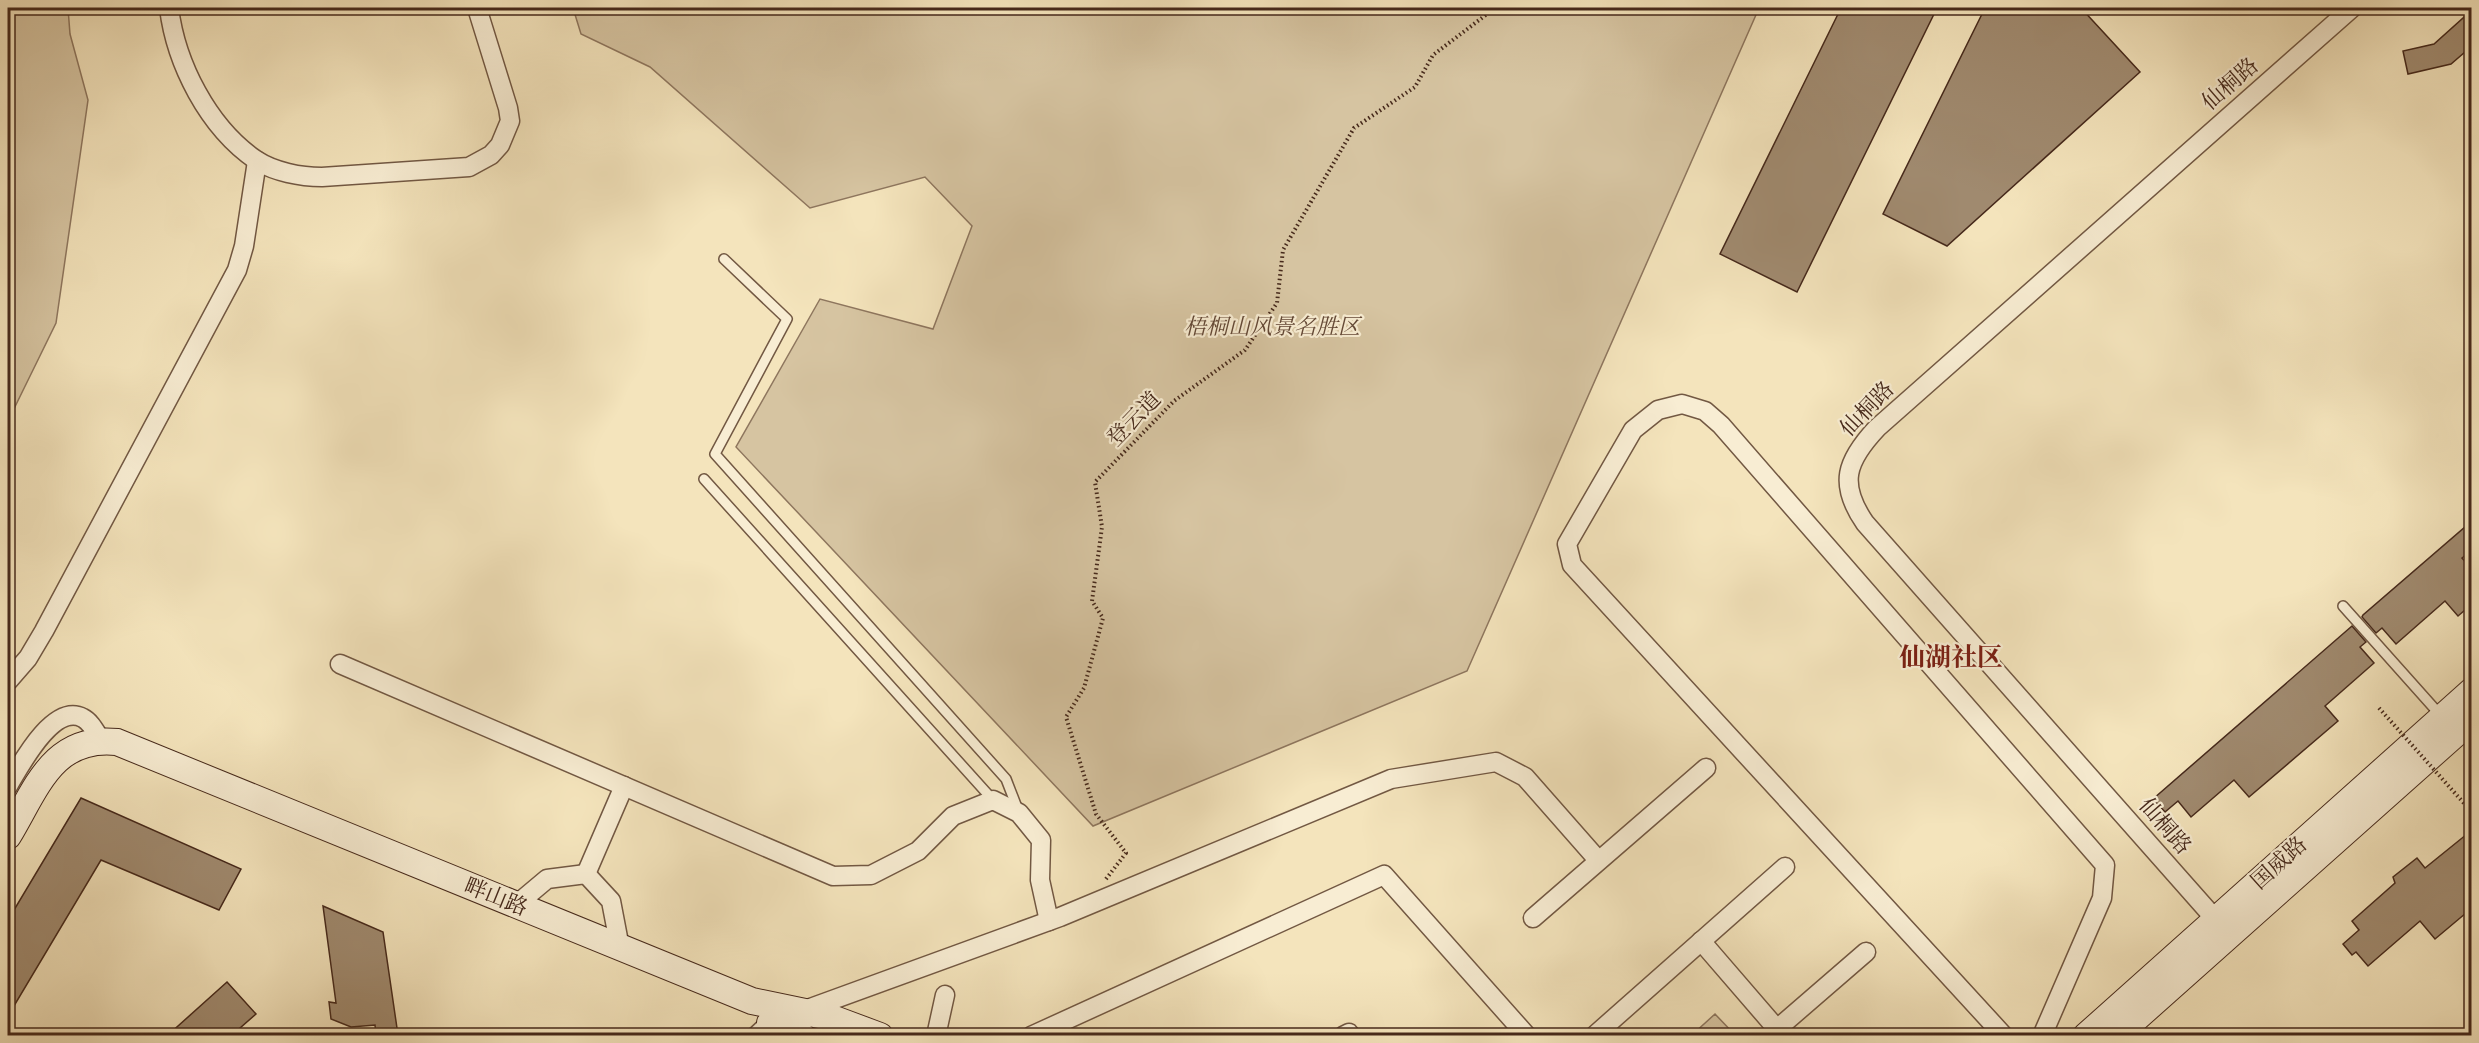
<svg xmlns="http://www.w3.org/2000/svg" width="2479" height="1043" font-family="Alegreya,'Noto Serif SC',serif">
<rect width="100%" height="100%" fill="#f4e4bc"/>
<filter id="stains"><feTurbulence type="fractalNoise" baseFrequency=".00333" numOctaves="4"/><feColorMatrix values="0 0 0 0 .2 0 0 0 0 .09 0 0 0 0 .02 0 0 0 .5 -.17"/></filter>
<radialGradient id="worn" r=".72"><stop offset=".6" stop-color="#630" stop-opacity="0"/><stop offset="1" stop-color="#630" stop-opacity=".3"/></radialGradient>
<g fill="#d6c4a1" stroke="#8e765e" stroke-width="1.5">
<path d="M8,8H68L70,34L88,100L56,323L8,421Z"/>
<path d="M573,8H1759L1467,671L1093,826L736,447L820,299L933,329L972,226L925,177L810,208L650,67L581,34Z"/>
<path d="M1715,1014L1735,1035L1693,1034Z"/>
</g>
<g fill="#a08a6f" stroke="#46291b" stroke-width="1.5">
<path d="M1841,8H1937L1797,292L1720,254Z"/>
<path d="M1985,8H2081L2140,72L1947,246L1883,214Z"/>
<path d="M2472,10V46L2451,64L2408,74L2403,51L2434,44Z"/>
<path d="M2472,521V550L2462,558L2472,569V604L2458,616L2445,601L2396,644L2382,628L2376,633L2362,617L2363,615Z"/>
<path d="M2352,626L2366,642L2360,647L2374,663L2325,706L2338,721L2249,797L2234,780L2191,817L2178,801L2165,812L2153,799Z"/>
<path d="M81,798L241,869L219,910L101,860L8,1016V920Z"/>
<path d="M2472,830V908L2435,939L2420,921L2368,966L2356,952L2352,955L2343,944L2359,930L2352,921L2395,883L2393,877L2417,858L2425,868Z"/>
<path d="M323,906L383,932L398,1035H376L375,1025L351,1027L331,1019L329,1002L336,1003Z"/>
<path d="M227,982L256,1014L232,1035H168Z"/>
</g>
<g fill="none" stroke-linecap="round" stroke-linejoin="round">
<g stroke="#725843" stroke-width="12">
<g id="lane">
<path d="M724,259L787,319L715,454L1006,779L1018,810"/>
<path d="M704,479L993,800"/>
<path d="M2343,606L2442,717"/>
</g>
</g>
<g stroke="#725843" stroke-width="21">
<g id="street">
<path d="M169,8C176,64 208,127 256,160C274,172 301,177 322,177L469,167L491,155L500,145L510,121L508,108L477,8"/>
<path d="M340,664L833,876L871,875L918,851L953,816L993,800L1019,813L1041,840L1040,880L1049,921"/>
<path d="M8,681L28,658L44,631L237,270L244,246L257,161"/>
<path d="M8,786C20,766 53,702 83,718C91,722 96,733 101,740"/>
<path d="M586,874L624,786"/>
<path d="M516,905L547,879L586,874L611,901L620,948"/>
<path d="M1533,918L1706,768"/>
<path d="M2224,929L1865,523C1838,484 1846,461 1877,428L2352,8"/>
<path d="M1701,941L1783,1036"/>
<path d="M802,1011L1060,917L1391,779L1496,762L1525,777L1598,860"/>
<path d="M1777,1029L1866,952"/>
<path d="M756,1036L770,1023"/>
<path d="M936,1036L945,995"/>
<path d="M1031,1036L1384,875L1527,1036"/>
<path d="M1343,1036L1349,1033L1351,1036"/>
<path d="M1594,1036L1785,867"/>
<path d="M2004,1036L1572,565L1567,544L1633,430L1658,410L1682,404L1705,411L1721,425L2105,865L2102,898L2042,1036"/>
</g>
</g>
<g stroke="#46291b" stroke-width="28">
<g id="secondary">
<path d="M8,836C36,790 52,735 117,742L752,1001L829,1017L880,1036"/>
<path d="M770,1023L802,1036"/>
<path d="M2086,1036L2472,691"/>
<path d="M2116,1036L2472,719"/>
</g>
</g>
<path stroke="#46291b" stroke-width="4" stroke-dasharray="1.5 3" stroke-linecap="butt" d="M1106,879L1126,853L1096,814L1066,717L1084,688L1103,618L1092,601L1102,527L1095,482L1174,401L1245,350L1277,303L1283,250L1354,128L1415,87L1433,55L1495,8"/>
<use href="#lane" stroke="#f8edd3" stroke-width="9"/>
<use href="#street" stroke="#f8edd3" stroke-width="18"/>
<use href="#secondary" stroke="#f8edd3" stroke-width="26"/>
<path stroke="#46291b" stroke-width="4" stroke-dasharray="1.5 3" stroke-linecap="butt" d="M2379,708L2470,810"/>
</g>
<g text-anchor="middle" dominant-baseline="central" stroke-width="4.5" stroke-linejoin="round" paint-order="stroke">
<g font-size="22" fill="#46291b" stroke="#f8edd3">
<text transform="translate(2230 84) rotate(-41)">仙桐路</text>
<text transform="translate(1867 409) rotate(-46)">仙桐路</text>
<text transform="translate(1134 419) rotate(-46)">登云道</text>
<text transform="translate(2165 826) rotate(49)">仙桐路</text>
<text transform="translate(2279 863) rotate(-42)">国威路</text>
<text transform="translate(496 897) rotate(22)">畔山路</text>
</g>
<g font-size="22" font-style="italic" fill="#634836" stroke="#f8edd3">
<text x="1272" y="327">梧桐山风景名胜区</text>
</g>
<g font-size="26" font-weight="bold" fill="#7a1f14" stroke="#f8edd3">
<text x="1951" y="657">仙湖社区</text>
</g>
</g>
<rect width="2479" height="1043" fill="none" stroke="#f4e4bc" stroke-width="30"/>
<rect x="9" y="9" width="2461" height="1025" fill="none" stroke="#46291b" stroke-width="3"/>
<rect x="15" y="15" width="2449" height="1013" fill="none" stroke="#46291b" stroke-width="1.5"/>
<rect width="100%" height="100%" filter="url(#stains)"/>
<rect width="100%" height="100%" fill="url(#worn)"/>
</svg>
